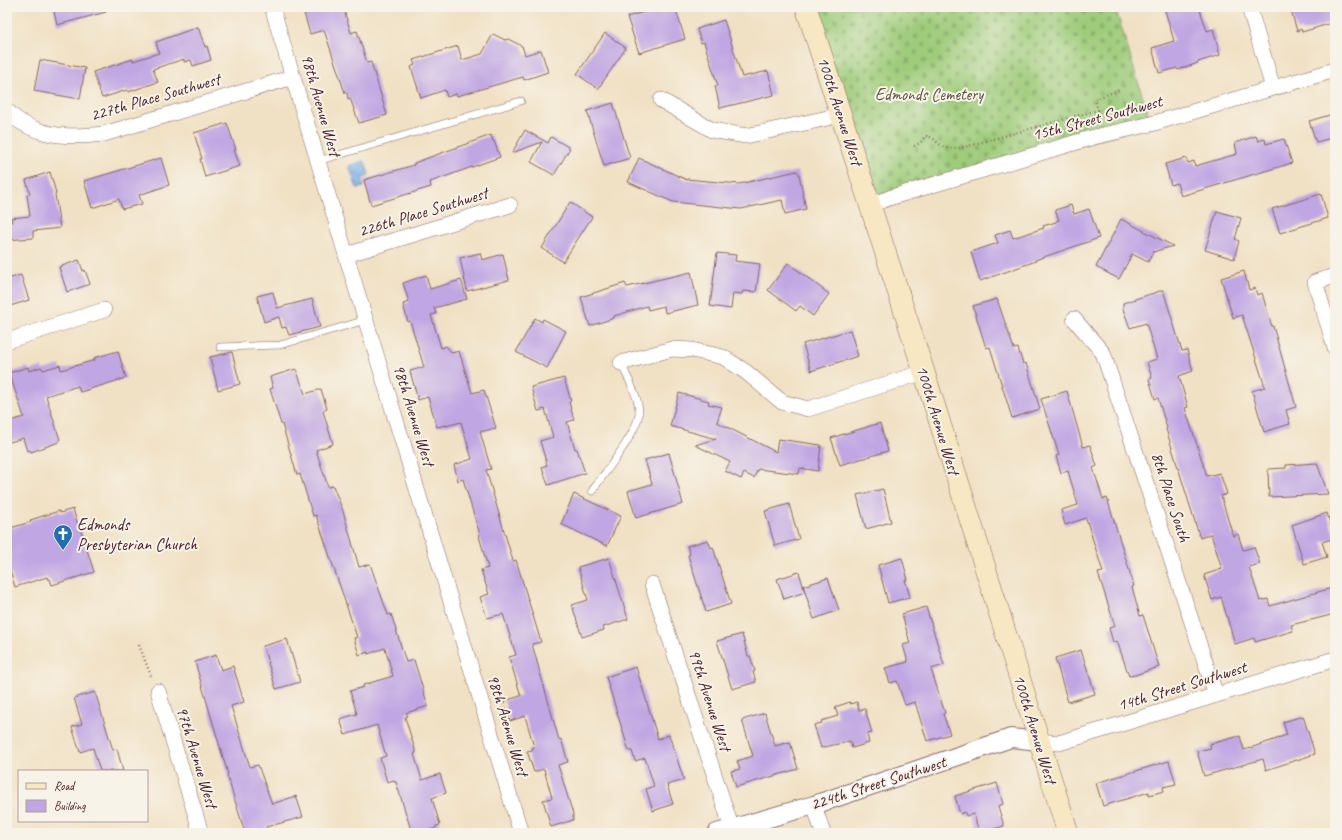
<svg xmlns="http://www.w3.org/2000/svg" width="1342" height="840" font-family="Caveat,sans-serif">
<defs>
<pattern id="cemetery-stones" width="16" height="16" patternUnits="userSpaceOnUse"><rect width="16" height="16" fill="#9ecc7a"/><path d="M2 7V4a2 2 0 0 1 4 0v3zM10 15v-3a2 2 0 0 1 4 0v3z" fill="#8aaf6a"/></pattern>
<pattern id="water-waves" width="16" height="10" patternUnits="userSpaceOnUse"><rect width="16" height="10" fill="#7eb5ed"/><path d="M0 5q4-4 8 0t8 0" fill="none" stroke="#6993c0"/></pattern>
</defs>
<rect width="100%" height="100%" fill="#f7f3e8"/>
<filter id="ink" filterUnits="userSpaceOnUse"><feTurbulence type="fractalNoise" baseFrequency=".025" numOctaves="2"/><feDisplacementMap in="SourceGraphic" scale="8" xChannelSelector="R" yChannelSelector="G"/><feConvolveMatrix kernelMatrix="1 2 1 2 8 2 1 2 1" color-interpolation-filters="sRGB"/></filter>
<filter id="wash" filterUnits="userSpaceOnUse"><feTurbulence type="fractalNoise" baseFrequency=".012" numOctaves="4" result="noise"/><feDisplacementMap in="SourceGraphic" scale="16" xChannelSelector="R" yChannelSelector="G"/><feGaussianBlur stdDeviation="0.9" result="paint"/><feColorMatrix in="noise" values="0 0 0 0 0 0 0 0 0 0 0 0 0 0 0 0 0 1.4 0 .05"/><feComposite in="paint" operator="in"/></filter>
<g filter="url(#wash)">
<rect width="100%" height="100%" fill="#f1e1c4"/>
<path fill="url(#cemetery-stones)" stroke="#747652" d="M807,7H1115L1151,124L870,205Z"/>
<path fill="url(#water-waves)" stroke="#646a8c" d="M363,161L365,162L369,175L362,179L364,187L357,188L349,166Z"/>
<g id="blocks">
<g fill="#c0a6e3">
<path d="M53,7H105L106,12L57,25Z"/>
<path d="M323,7H343L351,33L357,31L367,63L371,62L373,69L387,115L359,123L350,98L348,99L347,93H345L324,30L310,34L304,13Z"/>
<path d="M659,7H675L685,39L639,53L627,17Z"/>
<path d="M1164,7H1199L1207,31L1213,29L1220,55L1198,62V63L1178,70L1177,68L1159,73L1152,48L1174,41Z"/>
<path d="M1290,7H1335V22L1302,32L1301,29L1297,31Z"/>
<path d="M724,20L742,77L768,71L774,95L720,108L715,86H718L704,42L701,43L697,29Z"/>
<path d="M198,27L205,47L207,46L211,60L193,66L191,60L184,62V59L153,69L158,82L128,92L127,90L102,98L93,72L133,59V61L159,53L156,42Z"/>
<path d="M605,33L626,48L598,89L577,74Z"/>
<path d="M493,34L505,40L508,39L522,46L525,55L541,50L548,72L524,80L523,77L457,96L456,94L447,97L445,90L421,98L411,67L415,65L413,60L458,46L462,60L482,54Z"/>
<path d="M40,60L85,68L80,99L34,91Z"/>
<path d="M613,103L630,158L604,166L587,111Z"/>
<path d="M1330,115L1331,118L1335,117V137L1316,142L1309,121Z"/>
<path d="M227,123L236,150H234L240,166L205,177L200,159H202L194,133Z"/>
<path d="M525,130L548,143L551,137L570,148L554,175L531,162L542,142L512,153Z"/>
<path d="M491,135L493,141H494L500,157L430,182L431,187L371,205L364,180L414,165V163Z"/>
<path d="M1256,136L1258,141L1265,139L1266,144L1284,139L1292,163L1181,196L1177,183L1171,185L1165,164L1186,158L1188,163L1194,161L1195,166L1237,154L1235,143Z"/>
<path d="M161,158L169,185L139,195L142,204L122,209L119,199L92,208L84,181Z"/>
<path d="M639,158L687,180V179L739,184L797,171L799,174L806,209L785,214L782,200L741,209L673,202L628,182Z"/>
<path d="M50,172L56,193L55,194L60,228L33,231V238L7,240V223L12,222L11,218L30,216L27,195L30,194L26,180Z"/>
<path d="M1321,194L1328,218L1280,233L1272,209Z"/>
<path d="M570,202L592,217L563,262L542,248Z"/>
<path d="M1071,205L1074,214L1089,209L1099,238L1035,260L1036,261L980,281L971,252L998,243L995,235L1010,230L1013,238L1044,228L1043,226L1056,222V221L1059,220L1055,210Z"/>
<path d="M1217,211L1241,218L1235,239L1239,241L1234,259L1205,250Z"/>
<path d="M1121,219L1173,246L1153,252L1148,262L1132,254L1119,279L1096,267Z"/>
<path d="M480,253L482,260L503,254L509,280L467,291L460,258Z"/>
<path d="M717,253L736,255L735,261L760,264L756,292L743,291L742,294L733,293L731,309L710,306Z"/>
<path d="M79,260L83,271L85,270L90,284L67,292L59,267Z"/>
<path d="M788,263L829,294L813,316L800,306L796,311L768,290Z"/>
<path d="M1244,271L1249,290L1255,288L1257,295L1262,293L1272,327L1273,326L1296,407L1286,410L1290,424L1264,432L1252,391L1265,387L1242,315L1233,318L1221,278Z"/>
<path d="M691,272L698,305L665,313L664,306L648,310L647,306L614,316V318L590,326L581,297L625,283L627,287Z"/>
<path d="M21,275L29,300L7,307V279Z"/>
<path d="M426,275L430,289L461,280L467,299L434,308L436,314L431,315L441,348L446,346L452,353L459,351L472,393L484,390L496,428L480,432L491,469L486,470L513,561L516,560L541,642L532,644L559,740L561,739L568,762L558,765L573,814V820L551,827L543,800L552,798L544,769L534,772L527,751L533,750L532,748L534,747L525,716L510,721L504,701L521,696L509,657L516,655L503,614L487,618L480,597L489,594L481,570L488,568L479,536L480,535L463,479L458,481L454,465L472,459L461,422L446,426V425L437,427L428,397L418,400L410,371L424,367L410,321L408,322L403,304L409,302L403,283Z"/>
<path d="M1163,290L1182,351L1187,350L1193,371L1179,376L1188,407L1185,408L1207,476L1220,473L1227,494L1221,496L1233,536L1238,534L1243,550L1254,547L1260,564L1249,567L1260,601L1268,599L1270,606L1335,587V614L1291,625L1293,631L1255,642L1254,638L1235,644L1221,597L1212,600L1204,575L1222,569L1211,534L1200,538L1166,429L1167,428L1158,398L1155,399L1149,379L1152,378L1147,362L1157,359L1146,323L1130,328L1123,309V303Z"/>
<path d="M273,292L277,308L312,299L320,327L289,335L286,327L282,328L279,317L264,322L257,296Z"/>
<path d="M997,299L1014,349L1018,348L1023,364L1026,363L1040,409L1012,418L990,347L986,348L973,306Z"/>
<path d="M535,318L542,322L543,319L566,331L547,368L516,352Z"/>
<path d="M850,330L858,356L811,371L803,344Z"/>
<path d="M118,351L126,378L80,392L78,386L46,396L60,440H59V442L31,452L30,450L27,451L23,438L7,443V422L24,417L9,373L28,367L29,371L41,367L43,370L60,365L61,370L95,360L94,358Z"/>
<path d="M232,352L240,384L218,390L210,357Z"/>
<path d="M296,369L305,394L321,389L327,409L323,411L333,444L316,450L328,487L333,486L343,511L359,567L370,564L388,615L391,614L406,662L414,660L428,706L406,713L408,716L405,717L416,753L414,754L422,780L440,774L446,793L432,798L440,825L436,826V828L420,833H412L396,782H394V780L387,782L380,758L386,756L377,725L345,735L340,719L357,714L350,691L364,687L363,685L393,676L385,648L368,654V652L359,655L354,638L357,637L316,515L313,516L300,474L297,475L282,424H281L270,389L273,388L270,377Z"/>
<path d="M564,378L571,401L569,402L574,420L567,422L575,449H577L585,473L548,485L542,467L547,465L540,441L553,437L545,409L538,411L531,387Z"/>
<path d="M1067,391L1083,447L1090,445L1097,466L1093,468L1103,499L1107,498L1134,586L1132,587L1140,616L1143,615L1159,667L1135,675L1129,676L1117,641L1113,642L1109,628L1115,626L1098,573L1103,572L1086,518L1065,525L1061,510L1078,505L1068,471L1061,473L1056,456L1059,455L1041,399Z"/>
<path d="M679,393L709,401L708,404L722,407L717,422L776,452L778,439L821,445L818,471L800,468L799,474L758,469L754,478L744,473L741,479L725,471L730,462L695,445L716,439L670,426Z"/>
<path d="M880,423L888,451L840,465L831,438Z"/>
<path d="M669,453L683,504L636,518L628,491L652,484L645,460Z"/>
<path d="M1317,463L1328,494L1269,497L1268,469L1286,468V465Z"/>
<path d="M883,489L891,522L866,529L857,495Z"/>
<path d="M574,494L621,516L607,546L561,524Z"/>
<path d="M789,504L799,539L775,546L765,511Z"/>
<path d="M73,509L78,525L79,524L94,572L52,585L50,579L48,580L47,577L15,587L7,560V529L31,522L30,520L59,511L60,513Z"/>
<path d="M1327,513L1335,538L1322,542L1327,557L1304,564L1292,525Z"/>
<path d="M708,540L711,548L713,547L731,604L706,612L688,555L690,554L687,546Z"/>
<path d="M609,558L628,619L603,627L604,630L582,637L572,605L588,600L578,567Z"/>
<path d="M902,558L908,580H905L910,597L888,603L878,565Z"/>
<path d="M799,572L805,592L784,599L777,579Z"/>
<path d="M828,578L839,610L814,619L803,586Z"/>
<path d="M926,607L944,665L931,669L945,713L943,714L950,734L927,741L915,702L905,705L897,681L890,683L885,668L908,662L903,645L910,643L902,614Z"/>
<path d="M742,634L748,656H750L755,671L753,672L756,682L732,689L717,641Z"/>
<path d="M287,639L300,682L276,689L263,646Z"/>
<path d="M1081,650L1095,694L1068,702L1055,658Z"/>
<path d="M216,655L221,670L233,666L244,702L231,706L250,767L258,765L272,804L296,796L303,817L266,827L267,833H245L227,775L228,774L195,662Z"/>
<path d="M636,667L658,739L669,735L684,780L667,785L673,804L653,811L646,789L654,786L645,758L635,761L632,751H629L606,677Z"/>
<path d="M95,692L113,750L117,749L123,771H100L93,748L80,752L72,727L82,724L74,698Z"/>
<path d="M850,702V704L857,702L859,710L865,709L872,733L867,734L869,743L852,748L850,741L821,748L814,725L822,723L821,721L838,716L835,707Z"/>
<path d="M765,713L775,746L790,742L798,769L736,787L731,771L740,769L737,761L753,756L742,720Z"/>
<path d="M1303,716L1315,754L1266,770L1263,759L1204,776L1197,751L1211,748L1210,744L1240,736L1244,750L1277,739V738L1287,735L1283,722Z"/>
<path d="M1169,761L1176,784L1163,787L1164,791L1149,795V792L1103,806L1096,783Z"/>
<path d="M997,783L1003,804L998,806L1004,826L979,833L974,814L966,816L965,812L960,814L955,796Z"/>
</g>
</g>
</g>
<g filter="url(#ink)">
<use href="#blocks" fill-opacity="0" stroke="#846361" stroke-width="1"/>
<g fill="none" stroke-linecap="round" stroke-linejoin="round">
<g stroke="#846361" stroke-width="8">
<g id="service">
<path d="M318,161L521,101"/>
<path d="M220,347L280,345L366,320"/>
<path d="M592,491C603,475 639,431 639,412C639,397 627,377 621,363"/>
</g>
</g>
<g stroke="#846361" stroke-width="16">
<g id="minor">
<path d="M272,7L346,255L521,833"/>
<path d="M1249,7L1273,88"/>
<path d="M661,100L712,130L746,136L841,115"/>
<path d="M7,111C35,138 68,138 104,134L293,77"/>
<path d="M870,205L892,197L1094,137L1151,124L1335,70"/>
<path d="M346,255L510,205"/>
<path d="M1335,276L1315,282L1335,348"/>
<path d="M1074,319L1103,353L1216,695"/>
<path d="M7,341L104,310"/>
<path d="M621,363L672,349L692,350L723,357L746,372L782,402L808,409L924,372"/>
<path d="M652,584L732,829"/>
<path d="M158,691L201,833"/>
<path d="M1039,741L1059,743L1335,659"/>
<path d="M814,805L823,833"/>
</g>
</g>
<g stroke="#846361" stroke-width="20">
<path id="tertiary" d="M717,833L814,805L1011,738L1039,741"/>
</g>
<g stroke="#846361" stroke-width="22">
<path id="secondary" d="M806,7L924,372L1068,833"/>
</g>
<g stroke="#846361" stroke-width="2.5" stroke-dasharray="1 3" stroke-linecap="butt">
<path d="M914,146L920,143L926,136C936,138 934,141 942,146C948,149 955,148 961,148L1098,110L1095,99L1119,90"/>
<path d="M139,645L151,676"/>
</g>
<use href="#service" stroke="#fff" stroke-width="7"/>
<use href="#minor" stroke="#fff" stroke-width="15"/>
<use href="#tertiary" stroke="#fff" stroke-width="18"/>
<use href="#secondary" stroke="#f7e8c3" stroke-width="21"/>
</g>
</g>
<defs>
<g id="church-pin" transform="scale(1)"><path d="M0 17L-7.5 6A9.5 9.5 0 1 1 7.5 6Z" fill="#1f6fb2" stroke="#f7f3e8"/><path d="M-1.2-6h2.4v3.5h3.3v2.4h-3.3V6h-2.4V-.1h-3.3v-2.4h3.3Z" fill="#fff"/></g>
</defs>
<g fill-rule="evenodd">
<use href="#church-pin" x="63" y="534"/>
</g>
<g text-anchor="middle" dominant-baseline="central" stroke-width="4" stroke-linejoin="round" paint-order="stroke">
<g font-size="17" fill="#635343" stroke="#f7f3e8">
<text x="929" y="94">Edmonds Cemetery</text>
</g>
<g font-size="17" fill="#4a1f2b" stroke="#f7f3e8">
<text transform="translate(155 97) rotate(-16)">227th Place Southwest</text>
<text transform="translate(321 105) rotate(74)">98th Avenue West</text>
<text transform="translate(840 111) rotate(72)">100th Avenue West</text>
<text transform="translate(1097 118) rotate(-15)">15th Street Southwest</text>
<text transform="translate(423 212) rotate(-17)">226th Place Southwest</text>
<text transform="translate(414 415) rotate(73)">98th Avenue West</text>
<text transform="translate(938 420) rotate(73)">100th Avenue West</text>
<text transform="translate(1171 497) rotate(72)">8th Place South</text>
<text transform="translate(1182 686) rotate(-17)">14th Street Southwest</text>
<text transform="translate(710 700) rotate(72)">99th Avenue West</text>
<text transform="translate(508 725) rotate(73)">98th Avenue West</text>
<text transform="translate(1035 729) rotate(73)">100th Avenue West</text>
<text transform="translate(197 757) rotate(73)">97th Avenue West</text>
<text transform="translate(878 783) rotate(-18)">224th Street Southwest</text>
</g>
<g font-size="17" fill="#4a1f2b" stroke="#f7f3e8" text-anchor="start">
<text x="77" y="524">Edmonds<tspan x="77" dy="20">Presbyterian Church</tspan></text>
</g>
</g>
<rect width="1342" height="840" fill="none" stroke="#f7f3e8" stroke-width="24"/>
<rect x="18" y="770" width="130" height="52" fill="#f7f3e8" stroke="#b29e9c"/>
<rect x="26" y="783" width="20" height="6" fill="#f7e8c3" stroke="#b29e9c"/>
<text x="54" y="790" font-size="12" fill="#4a1f2b">Road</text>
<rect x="26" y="800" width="20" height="12" fill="#c0a6e3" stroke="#b29e9c"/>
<text x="54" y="810" font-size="12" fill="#4a1f2b">Building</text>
</svg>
